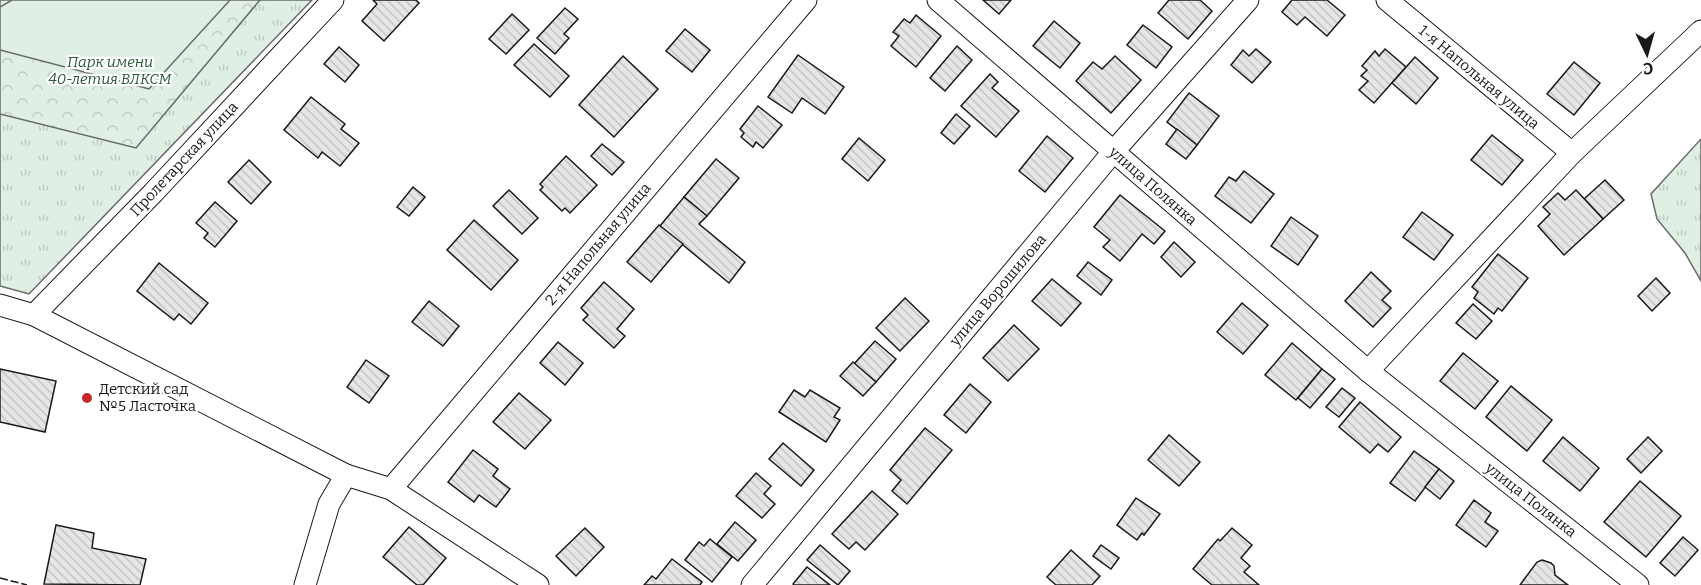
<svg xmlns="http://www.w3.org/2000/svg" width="1701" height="585" font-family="Bitter,serif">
<defs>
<pattern id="grass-tufts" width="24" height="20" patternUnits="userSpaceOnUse" patternTransform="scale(1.5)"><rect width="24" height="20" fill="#e0efe3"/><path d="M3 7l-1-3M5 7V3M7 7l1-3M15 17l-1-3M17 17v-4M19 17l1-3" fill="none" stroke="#c0ccc2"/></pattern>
<pattern id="forest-crowns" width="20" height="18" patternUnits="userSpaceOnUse" patternTransform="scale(1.5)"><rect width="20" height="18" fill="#e0efe3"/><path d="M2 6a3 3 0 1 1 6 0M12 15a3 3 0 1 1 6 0" fill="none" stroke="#c0ccc2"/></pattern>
<pattern id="building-back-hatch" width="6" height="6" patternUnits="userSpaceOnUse" patternTransform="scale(1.5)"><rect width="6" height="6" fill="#e6e6e6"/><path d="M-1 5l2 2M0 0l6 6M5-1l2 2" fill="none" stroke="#c5c5c5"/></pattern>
</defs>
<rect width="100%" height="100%" fill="#fff"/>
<g fill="url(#grass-tufts)" stroke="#6a6a6a" stroke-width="1.5">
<path d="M0,0H312L29,294L0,286Z"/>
<path d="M1701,139V281L1685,253L1657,219L1651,194Z"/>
</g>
<path fill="url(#forest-crowns)" stroke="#6a6a6a" stroke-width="1.5" d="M0,0H260L136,148L0,114Z"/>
<path fill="#e0efe3" stroke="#6a6a6a" stroke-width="1.5" d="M12,0H230L149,89L0,50V7Z"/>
<g fill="url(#building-back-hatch)" stroke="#1a1a1a" stroke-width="1.5">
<path d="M373,0H416L419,3L384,41L362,21L377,4Z"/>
<path d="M983,0H1011L999,14Z"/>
<path d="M1169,0H1200L1212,11L1188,39L1158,13Z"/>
<path d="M1292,0H1327L1345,15L1327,36L1305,17L1297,25L1282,12Z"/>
<path d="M565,8L578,19L564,34L569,38L555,54L537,38Z"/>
<path d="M512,14L529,30L506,54L489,39Z"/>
<path d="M916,15L941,36L916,67L891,46L899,36L893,32L904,19L910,23Z"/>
<path d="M1054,21L1080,43L1060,68L1033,46Z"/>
<path d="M1143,25L1172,47L1156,68L1127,45Z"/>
<path d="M685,29L710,50L692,72L666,51Z"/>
<path d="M534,44L569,76L550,97L514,65Z"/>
<path d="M957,46L972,60L945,91L930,78Z"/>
<path d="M339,47L359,65L345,82L324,64Z"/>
<path d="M1256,49L1271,62L1252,83L1231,65L1243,50L1249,56Z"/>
<path d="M1385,49L1406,67L1374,103L1359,90L1368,81L1361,76L1367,70L1362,66L1375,51L1379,56Z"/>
<path d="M798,55L844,87L825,114L802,98L792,113L768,97Z"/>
<path d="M623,56L658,89L614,137L579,105Z"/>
<path d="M1115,56L1141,80L1111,113L1076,81L1093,62L1102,69Z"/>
<path d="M1415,57L1438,78L1416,104L1392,83Z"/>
<path d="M1574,62L1600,83L1574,115L1547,94Z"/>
<path d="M990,74L998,82L992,88L1019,111L996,137L961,106Z"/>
<path d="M1189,93L1219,116L1197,145L1167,122Z"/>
<path d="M311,97L345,124L341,129L359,143L340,166L322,152L318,158L284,130Z"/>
<path d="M758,106L782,125L763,148L756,142L753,147L741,137L744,133L740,129Z"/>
<path d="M956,114L970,126L954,144L941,133Z"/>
<path d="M1177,129L1197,145L1186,159L1166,144Z"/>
<path d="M1492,135L1523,160L1502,185L1471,160Z"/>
<path d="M1047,136L1073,158L1045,192L1019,171Z"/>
<path d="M859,138L885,160L868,181L842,159Z"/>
<path d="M602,144L624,162L612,175L591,156Z"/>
<path d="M566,156L597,185L570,213L565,208L562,211L540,190L543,187L540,184Z"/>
<path d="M716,159L739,178L707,216L684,197Z"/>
<path d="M249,160L271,182L251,204L228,182Z"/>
<path d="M1244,171L1274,194L1251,223L1215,196L1229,177L1236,181Z"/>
<path d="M1605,180L1624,200L1603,219L1584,199Z"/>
<path d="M413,187L425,197L409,216L397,207Z"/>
<path d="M509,190L538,218L522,234L493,206Z"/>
<path d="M1576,190L1603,219L1564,255L1538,226L1550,214L1543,207L1558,193L1565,200Z"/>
<path d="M1120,195L1165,231L1154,244L1142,234L1120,261L1103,247L1110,240L1094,227Z"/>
<path d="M684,197L707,216L699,224L745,262L729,283L660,226Z"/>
<path d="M215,202L237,221L215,247L204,238L208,233L196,223Z"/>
<path d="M1422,212L1453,235L1434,260L1403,237Z"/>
<path d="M1291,217L1318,236L1298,265L1271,246Z"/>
<path d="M474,220L518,260L491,290L447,250Z"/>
<path d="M659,225L683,244L651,282L627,262Z"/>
<path d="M1174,242L1195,262L1181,277L1161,257Z"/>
<path d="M1498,254L1528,278L1502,311L1498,308L1494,314L1474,298L1478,292L1472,287Z"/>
<path d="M1088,262L1112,280L1101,295L1077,276Z"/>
<path d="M159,263L208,303L191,324L179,314L174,320L137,291Z"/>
<path d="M1371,272L1391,291L1382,300L1391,308L1373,327L1345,301Z"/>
<path d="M1656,278L1670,293L1652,311L1638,296Z"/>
<path d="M1052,279L1081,303L1061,326L1032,301Z"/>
<path d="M604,282L634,309L617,329L625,336L614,348L583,320L588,315L581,308Z"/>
<path d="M905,298L929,321L900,351L876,328Z"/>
<path d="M429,301L459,326L443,346L412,322Z"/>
<path d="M1242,303L1268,325L1243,354L1217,332Z"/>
<path d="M1473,304L1492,321L1476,339L1456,323Z"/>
<path d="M1014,325L1039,349L1008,381L983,358Z"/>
<path d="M875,341L896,359L876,382L854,364Z"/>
<path d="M558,342L583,363L565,385L540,363Z"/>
<path d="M1292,343L1322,369L1296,400L1265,375Z"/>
<path d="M1463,353L1498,381L1475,409L1440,381Z"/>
<path d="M366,360L389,376L369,403L347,387Z"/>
<path d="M853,362L876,382L863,396L840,376Z"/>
<path d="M0,369L56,381L45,432L0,422Z"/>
<path d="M1322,369L1335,379L1310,408L1298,398Z"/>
<path d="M970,384L991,402L966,433L944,415Z"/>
<path d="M1511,386L1552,420L1527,451L1486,417Z"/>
<path d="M1342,388L1355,398L1339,417L1326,407Z"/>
<path d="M794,390L805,397L810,390L840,408L834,417L840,420L826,442L779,412Z"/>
<path d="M519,393L551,420L525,449L493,422Z"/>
<path d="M1360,402L1401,437L1388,452L1378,444L1370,453L1339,427Z"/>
<path d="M925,428L952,450L907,504L892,491L901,480L890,470Z"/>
<path d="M1169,435L1200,462L1179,486L1148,460Z"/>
<path d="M1563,437L1599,468L1580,491L1543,461Z"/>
<path d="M1648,437L1662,451L1641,473L1627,459Z"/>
<path d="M783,443L814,470L801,486L769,459Z"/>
<path d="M473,450L498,469L493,476L510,489L496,507L479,495L474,502L448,482Z"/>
<path d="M1414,451L1439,469L1415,501L1390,483Z"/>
<path d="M1439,469L1454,481L1440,499L1425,487Z"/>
<path d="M756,473L771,486L764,494L775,504L762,518L736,496Z"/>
<path d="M1640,481L1681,516L1646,557L1604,522Z"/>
<path d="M872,491L898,514L865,550L856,542L849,549L832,534Z"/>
<path d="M1136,498L1160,514L1144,535L1142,533L1137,540L1117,525Z"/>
<path d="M1474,500L1491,513L1485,522L1498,531L1486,547L1456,525Z"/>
<path d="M735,522L756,540L738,561L717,544Z"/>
<path d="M56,525L94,533L92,548L146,559L140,585L44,584Z"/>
<path d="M409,527L446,558L423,585H417L383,557Z"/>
<path d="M585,528L604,547L576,576L556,556Z"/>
<path d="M1232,528L1252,545L1241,558L1250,566L1244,572L1259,585H1212L1193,569L1218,539L1220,541Z"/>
<path d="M1683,537L1698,550L1675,576L1660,563Z"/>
<path d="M710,539L732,557L712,582L685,560L699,542L704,546Z"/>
<path d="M820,545L850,571L838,585L807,560Z"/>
<path d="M1101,545L1119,558L1111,569L1093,556Z"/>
<path d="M1071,550L1100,576L1092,585H1056L1047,577Z"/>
<path d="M672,559L702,582L700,585H644L652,576L656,579Z"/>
<path d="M1542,560L1551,563L1554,566L1555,575L1568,585H1520L1537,562Z"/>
<path d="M807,567L830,585H794L793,584Z"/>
</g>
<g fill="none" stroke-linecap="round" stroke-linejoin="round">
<g stroke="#1a1a1a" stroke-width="23">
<g id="street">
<path d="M938,0L1368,371L1638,585"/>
<path d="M1387,0L1572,153"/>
<path d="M0,305L34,315L346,475L391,489L538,585"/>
<path d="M34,315L153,193L333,0"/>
<path d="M1368,371L1572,153L1701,31"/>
<path d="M391,489L806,0"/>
<path d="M305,585L329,504L346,475"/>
<path d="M752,585L1113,152L1248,0"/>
</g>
</g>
<use href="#street" stroke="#fff" stroke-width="21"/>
<path stroke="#1a1a1a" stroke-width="1.5" stroke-dasharray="8 3" stroke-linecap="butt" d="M0,578L27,585"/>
</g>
<circle fill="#c62828" stroke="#fff" stroke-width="2" cx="87" cy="398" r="6"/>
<g text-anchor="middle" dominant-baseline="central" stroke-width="4.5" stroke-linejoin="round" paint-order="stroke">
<g font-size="15" font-style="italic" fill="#2b5a34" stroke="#fff">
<text x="110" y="62">Парк имени<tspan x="110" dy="17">40-летия ВЛКСМ</tspan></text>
</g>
<g font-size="15" fill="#1a1a1a" stroke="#fff">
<text transform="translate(1479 77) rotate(40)">1-я Напольная улица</text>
<text transform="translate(184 159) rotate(-47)">Пролетарская улица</text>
<text transform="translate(1153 186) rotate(41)">улица Полянка</text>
<text transform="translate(598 244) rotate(-50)">2-я Напольная улица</text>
<text transform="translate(998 290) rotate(-50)">улица Ворошилова</text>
<text transform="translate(1531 500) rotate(38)">улица Полянка</text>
</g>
<g font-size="15" fill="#1a1a1a" stroke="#fff" text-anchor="start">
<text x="99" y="389">Детский сад<tspan x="99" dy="17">№5 Ласточка</tspan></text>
</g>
</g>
<g transform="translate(1647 54) rotate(175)" stroke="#ffffff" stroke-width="4.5" paint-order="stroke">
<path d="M0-4.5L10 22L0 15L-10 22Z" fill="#1a1a1a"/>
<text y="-9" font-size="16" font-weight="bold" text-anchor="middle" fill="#1a1a1a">С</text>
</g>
</svg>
